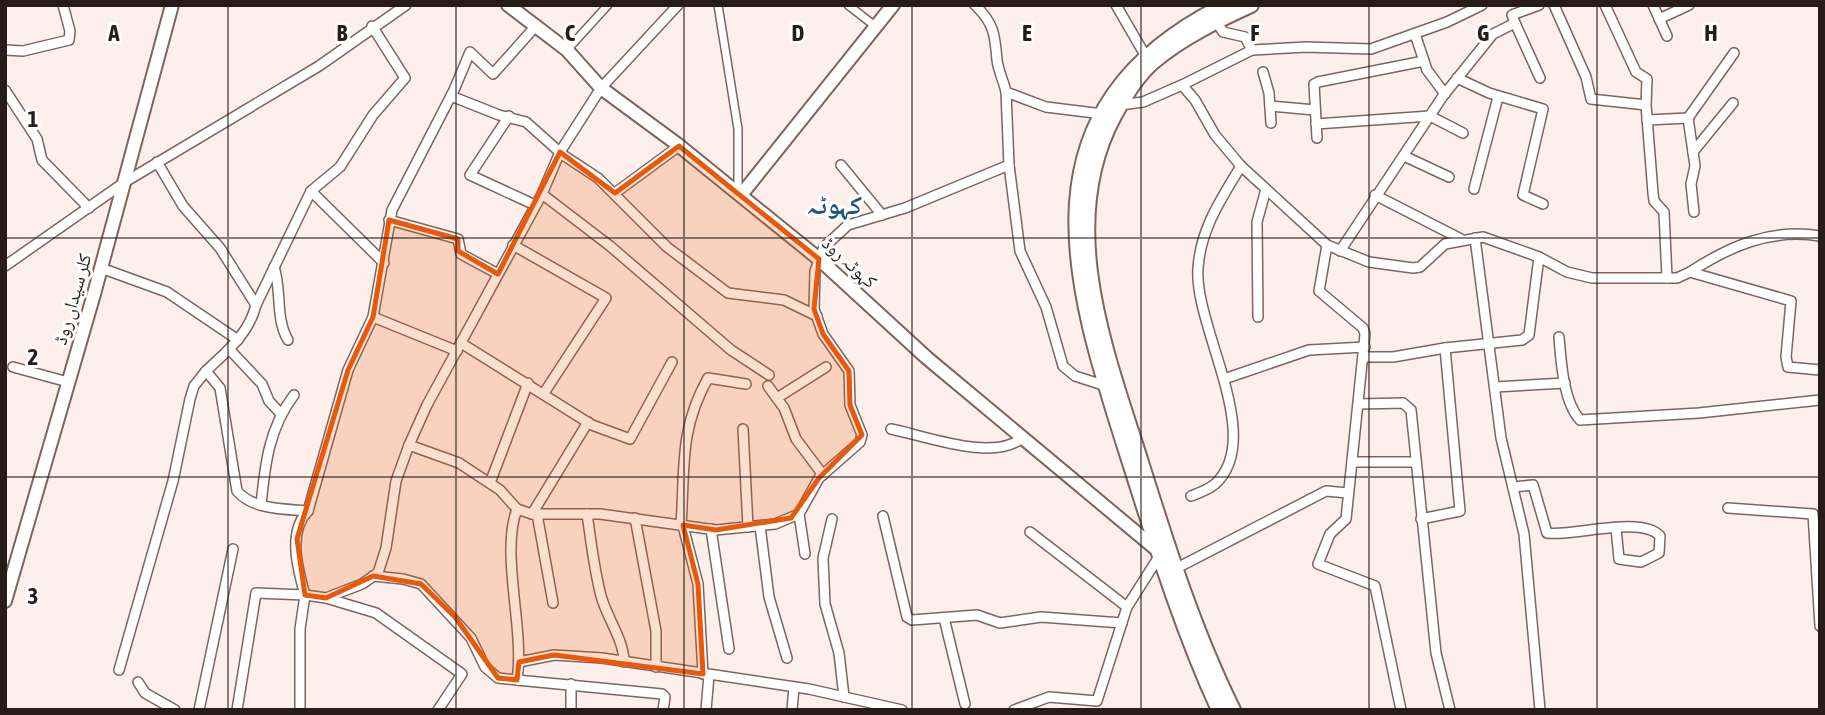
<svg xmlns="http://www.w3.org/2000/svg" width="1825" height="715" font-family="'Asap Condensed','Noto Naskh Arabic',sans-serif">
<rect width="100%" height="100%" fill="#fdf0ec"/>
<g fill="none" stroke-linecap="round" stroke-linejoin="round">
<g stroke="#7f645c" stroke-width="10">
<g id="pedestrian">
<path d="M718,5L738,129V192"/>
<path d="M848,5L875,26"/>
<path d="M567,50L608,5"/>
</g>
</g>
<g stroke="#7f645c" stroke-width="12">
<g id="minor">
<path d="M975,5C994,23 995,35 997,60C998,70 1004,82 1006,92"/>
<path d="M1116,5L1145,55"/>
<path d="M1554,5L1586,77L1591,99L1646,105"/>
<path d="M1605,5L1636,72L1647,79L1646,105L1653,193L1654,201L1664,212L1667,278"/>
<path d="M1653,5L1667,36"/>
<path d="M1659,19L1689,5"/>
<path d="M1216,21L1223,32L1245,37L1252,50"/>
<path d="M1515,23L1540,78"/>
<path d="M1415,34L1427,70L1445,94"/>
<path d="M5,50L23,51L69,40L70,31L63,5"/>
<path d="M1263,72L1269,93L1271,123"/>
<path d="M1457,78L1489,93L1543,109L1523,195L1543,204"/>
<path d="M1182,85L1252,50L1306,47L1371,49L1447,22L1482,5"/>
<path d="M5,90L37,139L42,160L89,208"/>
<path d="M451,96L499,115L526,122L563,155L598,178L667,247L728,293L784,300L817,316"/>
<path d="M1120,105L1143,102L1182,85L1195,100L1215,135L1241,166L1327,245L1369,262L1413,268L1420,267L1445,244L1483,237L1539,257L1567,272L1592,278H1677L1690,272L1791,301L1786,357L1788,367L1820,370"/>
<path d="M1270,106L1315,110"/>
<path d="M1103,114L1046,107L1006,92L1009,165L1020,251L1046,307L1063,366L1075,376L1106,386"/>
<path d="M509,116L470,175L535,205"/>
<path d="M1688,118L1695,166L1691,184L1694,212"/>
<path d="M1647,120L1688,118L1734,53"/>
<path d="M1316,124L1430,116L1463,133"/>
<path d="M1317,138L1314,84L1318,82L1424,61"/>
<path d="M1693,152L1733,103"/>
<path d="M1404,156L1449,177"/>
<path d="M157,162L183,206L220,248L256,305C249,334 227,351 206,371L220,388L237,491C253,510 285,509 308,511C287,532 298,570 305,595L256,593L237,710"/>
<path d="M841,165L882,215"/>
<path d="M1474,189L1498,97"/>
<path d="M311,191L384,263"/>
<path d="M615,193L679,146"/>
<path d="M542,194L610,246L731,350L769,375"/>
<path d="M1375,195L1461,239"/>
<path d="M389,220L458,239L461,254L498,274"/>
<path d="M1475,238L1501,438L1524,534L1540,710"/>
<path d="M513,245L606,298L544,393"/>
<path d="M1327,245L1319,291L1363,328L1365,334L1346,519L1330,534L1318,564L1375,586L1401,710"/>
<path d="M1340,251L1443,96L1493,34L1515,23L1512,15L1539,5"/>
<path d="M5,266L125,182L319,66L406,5"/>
<path d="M274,267C282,291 275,318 288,340"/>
<path d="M101,268L167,292L238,340"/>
<path d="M1690,272C1730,246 1771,228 1820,236"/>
<path d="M256,305L311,191L340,167L373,115L405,78L372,26"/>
<path d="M373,317L457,351"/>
<path d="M1258,317L1257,222L1266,189"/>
<path d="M1559,337C1561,361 1563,401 1580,420L1699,413L1820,400"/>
<path d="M461,343L592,425L630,439L672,362"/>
<path d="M230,350L262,384L269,401L280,413"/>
<path d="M1364,357H1393L1445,348L1522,340L1529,335L1539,257"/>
<path d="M13,367L68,382"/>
<path d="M1224,379L1309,350L1365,347"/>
<path d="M768,386L784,408L796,439L823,475"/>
<path d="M1495,387L1565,383"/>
<path d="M777,398L826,367"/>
<path d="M1359,404L1403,403L1411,410L1436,653L1450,710"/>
<path d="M743,429L748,527"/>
<path d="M891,429C926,436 993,462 1022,438"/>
<path d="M409,445L459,463L500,490L517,509L532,514H600L716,530L775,524L799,514L819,478L860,442L862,435L850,405L849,371L823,334L814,309L815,271L824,247L848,225L905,208L1009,165"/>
<path d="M1352,462H1416"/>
<path d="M490,483L528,383"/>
<path d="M1513,487L1533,485L1547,533C1572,537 1641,515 1660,536L1659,553L1641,562L1619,559L1616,528"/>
<path d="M1191,496C1199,493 1208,490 1215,484C1266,438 1194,327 1198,269C1200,230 1221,199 1241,166"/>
<path d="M261,505C265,464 269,428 294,395"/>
<path d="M1728,508L1813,514L1820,626"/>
<path d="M308,511L348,370L373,317L392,210L454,90L470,52L493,74L534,28"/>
<path d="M532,514L588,422"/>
<path d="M537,514L553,603"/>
<path d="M587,514C591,541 594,569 601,596C607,618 624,640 624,662"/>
<path d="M799,514L805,554"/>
<path d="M883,516L907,617L912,620L977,615L1000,623L1041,617L1122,623"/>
<path d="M635,518L656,631V667"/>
<path d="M832,519L823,558L825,604L839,653L844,697"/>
<path d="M1421,519L1460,511L1445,348"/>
<path d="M681,525C685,468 679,430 708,378L746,384"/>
<path d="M683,526L698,584L703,674"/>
<path d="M760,526L769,597L787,658"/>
<path d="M711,529L729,649"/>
<path d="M1030,532L1127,607"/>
<path d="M1175,569L1326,491L1348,493"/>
<path d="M373,576L403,579L421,584L471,638L485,667L498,678L517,680C525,629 500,554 517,509"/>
<path d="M326,598L376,613L462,674L438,710"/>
<path d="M944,618L965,704"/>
<path d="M519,662L554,655L602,658L809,689L902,710"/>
<path d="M119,670L173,481L190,399L194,386L206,371"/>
<path d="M517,680L662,694L665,697L663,710"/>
<path d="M138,682L145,693L175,710"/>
<path d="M571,684V710"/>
<path d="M199,710L233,549"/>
<path d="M300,710V629L305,595L326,598L362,584L378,573L386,548L396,481L409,445L427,405L542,194L560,152L601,88L678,5"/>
<path d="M706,710L709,675"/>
<path d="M792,710L794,687"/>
<path d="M1014,710L1049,697L1097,701L1127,607L1160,555"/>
</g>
</g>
<g stroke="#7f645c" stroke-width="16">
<g id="secondary">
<path d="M508,5L567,50L601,88L677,144L819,259L927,358L1162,554"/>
<path d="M741,195L893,5"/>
<path d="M5,601L94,294L172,5"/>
</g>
</g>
<g stroke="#7f645c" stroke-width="18">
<g id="primary">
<path d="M1219,710C1183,632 1157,548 1131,466C1073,285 1013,110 1225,5"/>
<path d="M1233,710C1193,629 1166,542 1139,456C1105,349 1056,224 1114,116C1124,97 1137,75 1154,61C1183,37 1218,20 1251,5"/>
</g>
</g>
<use href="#pedestrian" stroke="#fff" stroke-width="7"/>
<use href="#minor" stroke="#fff" stroke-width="9"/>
<use href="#secondary" stroke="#fff" stroke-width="12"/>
<use href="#primary" stroke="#fff" stroke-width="14"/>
</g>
<path fill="#e8590c" fill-opacity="0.2" stroke="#e8590c" stroke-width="5" stroke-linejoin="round" d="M679,146L819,259L814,309L823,334L849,371L850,405L862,435L819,478L791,518L716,530L683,525L698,584L703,674L554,655L519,662L517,680L498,678L455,617L421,584L373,576L326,598L305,595L297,539L348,370L373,317L389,220L458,239V251L498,274L560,152L615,193Z"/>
<path fill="none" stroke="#271c19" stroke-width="2" stroke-opacity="0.55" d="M228,5V710M456,5V710M684,5V710M912,5V710M1141,5V710M1369,5V710M1597,5V710M5,238H1820M5,477H1820"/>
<g text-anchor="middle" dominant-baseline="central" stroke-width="6" stroke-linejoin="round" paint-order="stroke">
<g font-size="19" fill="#271c19" stroke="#fff">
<text transform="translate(850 262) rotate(42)">کہوٹہ روڈ</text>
<text transform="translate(72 299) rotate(-74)">کلر سیداں روڈ</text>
</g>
<g font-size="26" font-weight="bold" fill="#1c5687" stroke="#fff">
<text x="834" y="205">کہوٹہ</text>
</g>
</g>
<g font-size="23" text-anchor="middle" font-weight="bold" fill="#271c19" stroke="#fff" stroke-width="6" stroke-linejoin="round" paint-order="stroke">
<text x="114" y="41">A</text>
<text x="342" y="41">B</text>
<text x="570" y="41">C</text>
<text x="798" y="41">D</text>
<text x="1027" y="41">E</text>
<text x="1255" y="41">F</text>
<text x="1483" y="41">G</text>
<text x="1711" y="41">H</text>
<text x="33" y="127">1</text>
<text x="33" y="365">2</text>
<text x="33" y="604">3</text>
</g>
<rect width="1825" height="715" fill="none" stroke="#271c19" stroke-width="14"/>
</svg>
